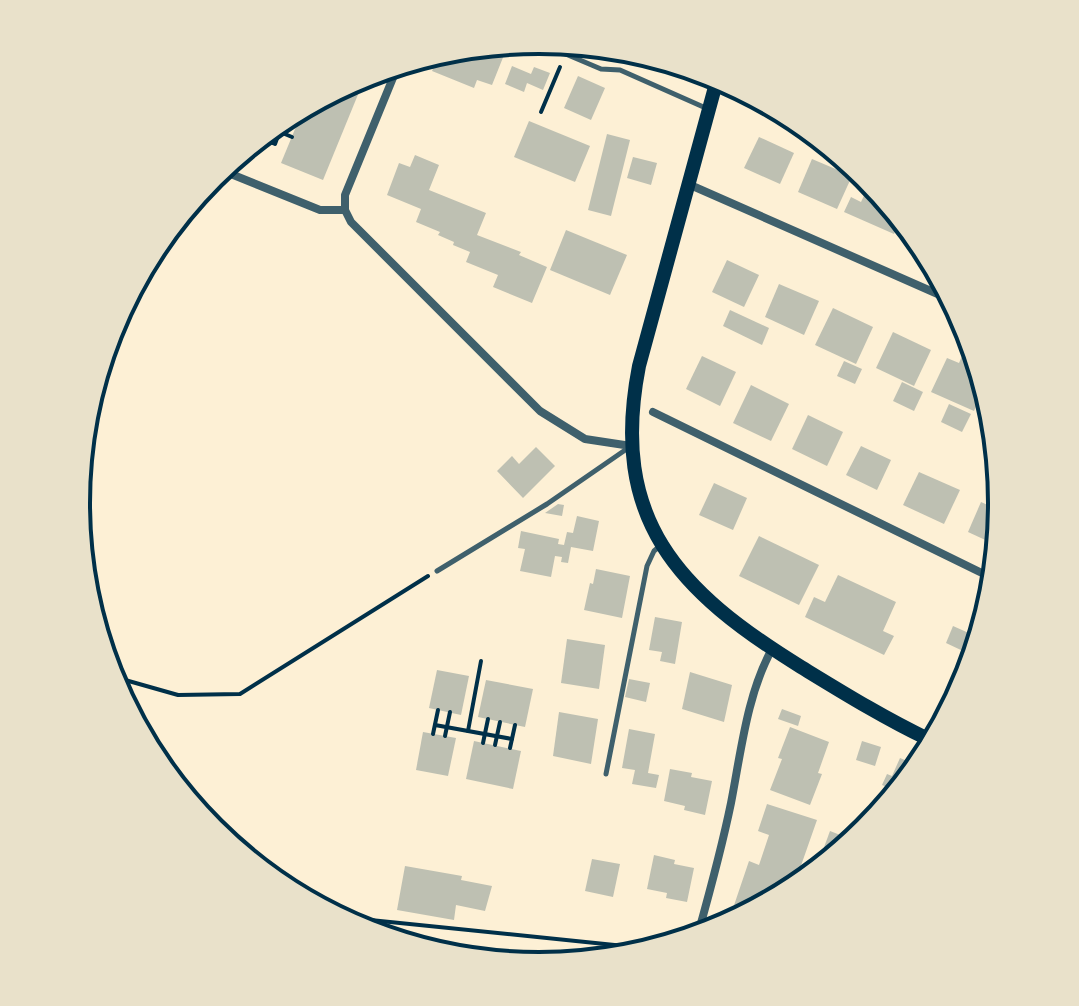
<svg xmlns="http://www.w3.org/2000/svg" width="1079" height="1006" font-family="'Source Sans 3',sans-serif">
<rect width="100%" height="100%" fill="#fdf0d5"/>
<g fill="#bec0b2">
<path d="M500,48L506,50L492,85L477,80L474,88L432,71L436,61Z"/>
<path d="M512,66L531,74L534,67L550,73L543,90L527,83L524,92L505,84Z"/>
<path d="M363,75H366L323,180L281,163L300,117Z"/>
<path d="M578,76L605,88L591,120L564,108Z"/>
<path d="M529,121L590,146L575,182L514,157Z"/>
<path d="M607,134L630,140L611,216L588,210Z"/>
<path d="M759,137L794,153L780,184L744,168Z"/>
<path d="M415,155L439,165L429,190L486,213L477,235L521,252L519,255L547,267L532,303L493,287L498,275L466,262L470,252L453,245L454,242L438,235L440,232L416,222L421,209L387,195L399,163L410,167Z"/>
<path d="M633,157L657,163L651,185L627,178Z"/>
<path d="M812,159L852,176L837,209L798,192Z"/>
<path d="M871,181L899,223L894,234L844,212L851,197L861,202Z"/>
<path d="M566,230L627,255L610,295L550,270Z"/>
<path d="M727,260L759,275L744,307L712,292Z"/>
<path d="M779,284L819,301L804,335L765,317Z"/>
<path d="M833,308L873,327L856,364L815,345Z"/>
<path d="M730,310L769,328L762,345L723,326Z"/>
<path d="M893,332L931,350L914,386L876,368Z"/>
<path d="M702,356L736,372L720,406L686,389Z"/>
<path d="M962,356L974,362L981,395L974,411L931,392L947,358L959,363Z"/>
<path d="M844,361L862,369L855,384L837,376Z"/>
<path d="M902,382L923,392L914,411L893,401Z"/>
<path d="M751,385L789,404L771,441L733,423Z"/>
<path d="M949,404L971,414L962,432L941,422Z"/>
<path d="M808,415L843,432L827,466L792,449Z"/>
<path d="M861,446L891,460L877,490L846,475Z"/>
<path d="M536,447L555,466L523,498L497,471L512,456L519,464Z"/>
<path d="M919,472L960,490L944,524L903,505Z"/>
<path d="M714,483L747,498L733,530L699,515Z"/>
<path d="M981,502L1001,511L994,544L968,532Z"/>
<path d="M558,504L564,505L562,516L545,513Z"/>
<path d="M577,516L599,521L593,551L571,547L568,563L561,562L562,557L555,556L551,577L520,571L525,549L518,548L521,531L559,539L558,544L564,545L567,532L573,533Z"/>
<path d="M759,536L819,565L799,605L739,576Z"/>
<path d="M596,569L630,576L622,618L584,610L590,583L593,584Z"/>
<path d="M838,575L896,602L883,631L894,636L884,655L805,617L814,597L825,602Z"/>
<path d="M655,617L682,622L675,664L660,661L662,652L649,650Z"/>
<path d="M953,626L971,634L963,651L946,643Z"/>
<path d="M567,639L605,645L599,689L561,683Z"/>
<path d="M964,659L971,663L967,681L960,692L949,686Z"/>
<path d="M437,670L469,676L461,715L429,708Z"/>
<path d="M690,672L732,685L724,722L682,709Z"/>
<path d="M629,679L650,683L646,702L625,697Z"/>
<path d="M486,680L533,689L525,727L478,717Z"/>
<path d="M782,709L801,716L798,726L778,719Z"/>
<path d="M559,712L598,719L591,764L553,756Z"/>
<path d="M790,727L829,742L818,773L822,774L810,805L770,790L782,759L778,758Z"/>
<path d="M629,729L655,734L648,773L659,775L656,788L632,784L635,770L622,768Z"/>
<path d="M423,732L456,738L448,776L416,770Z"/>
<path d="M474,741L521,751L513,789L466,779Z"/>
<path d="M862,741L881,747L875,766L856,760Z"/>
<path d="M900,758L912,763L894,790L882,785L887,774L892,776Z"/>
<path d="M670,769L692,773L691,777L712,781L705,815L684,810L685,806L664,801Z"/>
<path d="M767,804L817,820L797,877L728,923L749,861L759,865L769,835L758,831Z"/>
<path d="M830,831L848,838L845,845L833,853L823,850Z"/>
<path d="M654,855L675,860L674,864L694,868L687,902L666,898L667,893L647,889Z"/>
<path d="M592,859L620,864L613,897L585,891Z"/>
<path d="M405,866L462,876L461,880L492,886L485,911L456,905L454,920L397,910Z"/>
</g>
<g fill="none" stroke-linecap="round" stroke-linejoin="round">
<g stroke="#003049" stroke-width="4">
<path d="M541,112L560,67"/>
<path d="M280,132L292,137"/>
<path d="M265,140L275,144L280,130"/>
<path d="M111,676L178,695L240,694L428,576"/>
<path d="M435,725L512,739"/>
<path d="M468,731L481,661"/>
<path d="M433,734L438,710"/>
<path d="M445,736L450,712"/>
<path d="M483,743L488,719"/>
<path d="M495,745L500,722"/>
<path d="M510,748L515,725"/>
<path d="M341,917L634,947"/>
</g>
<g stroke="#3f606c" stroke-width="5">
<path d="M535,41L601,69L620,70L708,109"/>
<path d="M437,571L547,504L631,446"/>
<path d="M606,774L647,566L654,551L661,545"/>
</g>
<g stroke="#3f606c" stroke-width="8">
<path d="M397,68L345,195V210L351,222L540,411L585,439L631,446"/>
<path d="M221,170L320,210H345"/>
<path d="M688,184L949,299"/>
<path d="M653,412L988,576"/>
<path d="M698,934C710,891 722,847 731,803C741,752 747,694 772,649"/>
</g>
<path stroke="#003049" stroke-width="14" d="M718,76L639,366C609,520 678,591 801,667C842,692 884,718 928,739"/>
</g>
<path d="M0 0H1079V1006H0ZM90 503a449 449 0 1 1 898 0a449 449 0 1 1-898 0Z" fill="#e9e1ca" fill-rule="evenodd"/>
<path fill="none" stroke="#003049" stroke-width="4" d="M90 503a449 449 0 1 1 898 0a449 449 0 1 1-898 0Z"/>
</svg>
